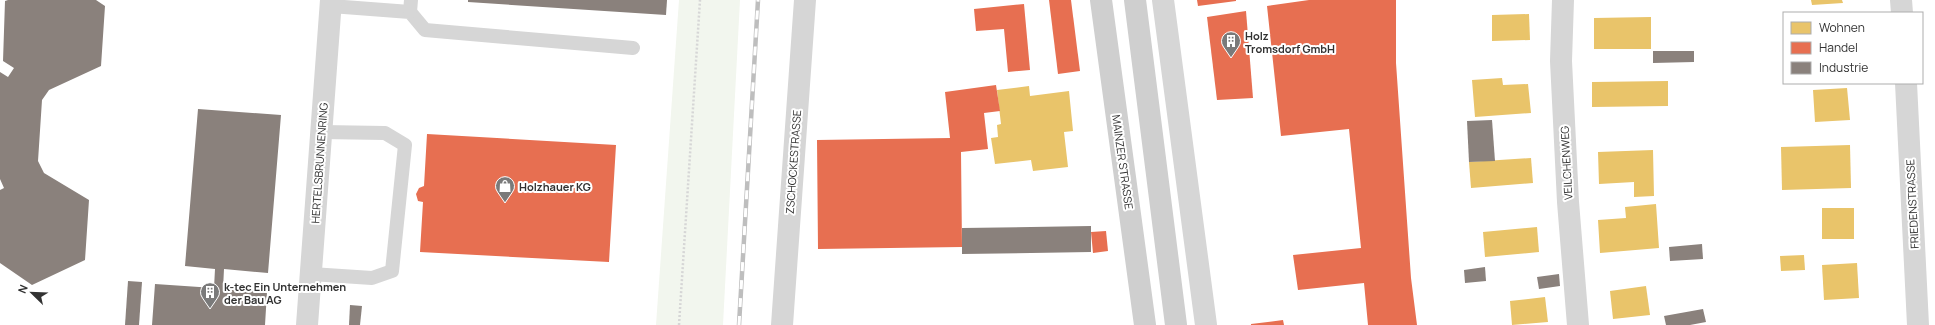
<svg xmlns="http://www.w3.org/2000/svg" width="1935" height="325" font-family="Manrope,sans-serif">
<rect width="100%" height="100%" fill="#fff"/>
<path fill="#f2f6ee" d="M679,0H740L723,325H656Z"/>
<g fill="#e9c46a">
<path d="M1811,0H1842L1843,3L1812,5Z"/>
<path d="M1529,14L1530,40L1492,41V15Z"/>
<path d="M1651,17V49H1594V18Z"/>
<path d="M1502,78L1503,85L1528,84L1531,113L1475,117L1472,80Z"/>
<path d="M1668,81V106L1592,107V82Z"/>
<path d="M1029,86L1030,96L1069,91L1073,131L1064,132L1068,167L1033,171L1031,160L995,164L991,138L998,137L997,125L1001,124L997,90Z"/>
<path d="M1847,88L1850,120L1815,122L1813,90Z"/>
<path d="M1850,145L1851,188L1782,190L1781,147Z"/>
<path d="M1653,150L1654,196L1634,197V182L1599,184L1598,152Z"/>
<path d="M1531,158L1533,183L1471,188L1469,162Z"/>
<path d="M1656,204L1659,248L1600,253L1598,220L1626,218L1625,207Z"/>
<rect x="1822" y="208" width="32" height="31"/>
<path d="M1537,227L1539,252L1485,257L1483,232Z"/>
<path d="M1804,255L1805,270L1781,271L1780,256Z"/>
<path d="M1857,263L1859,298L1824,300L1822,265Z"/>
<path d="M1646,286L1650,315L1613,319L1610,291Z"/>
<path d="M1545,297L1548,322L1512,325L1510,301Z"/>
</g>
<g fill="#e76f51">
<path d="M1049,0H1071L1080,71L1058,74Z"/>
<path d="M1197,0H1236V1L1198,6Z"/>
<path d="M1309,0H1396V63L1411,278L1417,325H1368L1364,283L1298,290L1293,255L1361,248L1349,129L1281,136L1267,6Z"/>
<path d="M1024,4L1030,70L1008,72L1004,29L976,31L974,9Z"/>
<path d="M1246,11L1253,98L1217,100L1207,17Z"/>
<path d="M996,85L1000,111L984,113L988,149L961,152L962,247L818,249L817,140L950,138L945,92Z"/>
<path d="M427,134L616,145L609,262L420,252L423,202L418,201L416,194L419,188L424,186Z"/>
<path d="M1106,231L1108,251L1093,253L1091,232Z"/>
<path d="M1283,320L1284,325H1251V324Z"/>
</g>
<g fill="#8a817c">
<path d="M8,0H96L105,6L101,66L49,90L42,100L38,161L44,173L89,200L85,260L32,285L0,263V190L4,188L0,179V72L8,77L14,68L3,61L5,1Z"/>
<path d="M468,0H667L666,15L468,2Z"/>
<path d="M1653,51H1694V62L1653,63Z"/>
<path d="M198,109L281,115L268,273L224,269L223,289L267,292L265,325H152L155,284L214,288L215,269L185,266Z"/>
<path d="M1492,120L1495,161L1469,162L1467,121Z"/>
<path d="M1091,226V252L962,254V228Z"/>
<path d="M1702,244L1703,259L1670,261L1669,247Z"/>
<path d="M1485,267L1486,281L1465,283L1464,270Z"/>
<path d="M1559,274L1560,286L1539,289L1537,277Z"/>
<path d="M128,281L142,282L139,325H125Z"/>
<path d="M350,305L362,306L360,325H349Z"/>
<path d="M1703,309L1706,322L1690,325H1666L1664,316Z"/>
</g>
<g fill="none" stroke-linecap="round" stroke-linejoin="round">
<path stroke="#d6d6d6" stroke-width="2.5" stroke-dasharray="2 2" stroke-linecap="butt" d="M679,325L700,0"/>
<g stroke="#d6d6d6" stroke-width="14">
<path d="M331,6L410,12L425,30L633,48"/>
<path d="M410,12L411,0"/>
<path d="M311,274L372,278L392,271L405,145L385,133L322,132"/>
</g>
<g stroke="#d6d6d6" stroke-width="22">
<path d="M1163,0L1206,325"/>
<path d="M1563,0L1561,61L1568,202L1578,325"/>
<path d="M1901,0L1902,13"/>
<path d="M1906,83L1918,325"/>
<path d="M307,325L331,0"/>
<path d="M782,325L805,0"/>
</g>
<g stroke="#cfcfcf" stroke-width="22">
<path d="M1101,0L1145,325"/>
<path d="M1135,0L1176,325"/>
</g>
<g stroke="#bebebe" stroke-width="4.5">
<path id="rail" d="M739,325L758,0"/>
</g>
<use href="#rail" stroke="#fff" stroke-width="3" stroke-dasharray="9" stroke-linecap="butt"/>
</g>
<defs>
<g id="building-pin" transform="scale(1)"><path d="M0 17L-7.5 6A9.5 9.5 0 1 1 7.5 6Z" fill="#7a7a7a" stroke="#fff"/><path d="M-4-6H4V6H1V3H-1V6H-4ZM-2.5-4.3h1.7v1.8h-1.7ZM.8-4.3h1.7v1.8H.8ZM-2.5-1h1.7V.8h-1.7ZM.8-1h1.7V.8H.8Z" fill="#fff"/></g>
<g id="shop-pin" transform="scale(1)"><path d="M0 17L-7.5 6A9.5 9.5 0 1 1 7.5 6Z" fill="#7a7a7a" stroke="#fff"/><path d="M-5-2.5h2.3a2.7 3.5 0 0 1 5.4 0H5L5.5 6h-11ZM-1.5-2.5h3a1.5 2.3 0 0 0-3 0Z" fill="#fff"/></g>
</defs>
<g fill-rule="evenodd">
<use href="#building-pin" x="1231" y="41"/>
<use href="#shop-pin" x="505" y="186"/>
<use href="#building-pin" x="210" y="292"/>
</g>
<g text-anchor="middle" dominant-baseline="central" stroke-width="4" stroke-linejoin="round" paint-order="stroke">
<g font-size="11" font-weight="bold" fill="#323232" stroke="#fff" text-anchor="start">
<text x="1245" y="35">Holz<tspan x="1245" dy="13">Tromsdorf GmbH</tspan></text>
<text x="519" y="186">Holzhauer KG</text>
<text x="224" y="286">k-tec Ein Unternehmen<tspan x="224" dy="13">der Bau AG</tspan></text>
</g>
<g font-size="11" fill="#323232" stroke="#fff">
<text transform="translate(793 162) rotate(-86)">ZSCHOCKESTRASSE</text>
<text transform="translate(1123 162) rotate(82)">MAINZER STRASSE</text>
<text transform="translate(319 163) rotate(-86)">HERTELSBRUNNENRING</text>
<text transform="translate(1566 163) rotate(-93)">VEILCHENWEG</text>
<text transform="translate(1912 204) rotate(-93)">FRIEDENSTRASSE</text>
</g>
</g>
<rect x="1783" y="12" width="140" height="72" fill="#ffffff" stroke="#adadad"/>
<rect x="1791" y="22" width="20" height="12" fill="#e9c46a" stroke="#adadad"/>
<text x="1819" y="32" font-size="12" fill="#323232">Wohnen</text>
<rect x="1791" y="42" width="20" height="12" fill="#e76f51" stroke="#adadad"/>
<text x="1819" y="52" font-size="12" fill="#323232">Handel</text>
<rect x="1791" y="62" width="20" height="12" fill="#8a817c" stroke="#adadad"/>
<text x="1819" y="72" font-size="12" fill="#323232">Industrie</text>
<g transform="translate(32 293) rotate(293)" stroke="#ffffff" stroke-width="3" paint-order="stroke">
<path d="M0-3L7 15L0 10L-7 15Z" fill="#323232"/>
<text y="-6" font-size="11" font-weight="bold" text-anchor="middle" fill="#323232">N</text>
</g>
</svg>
